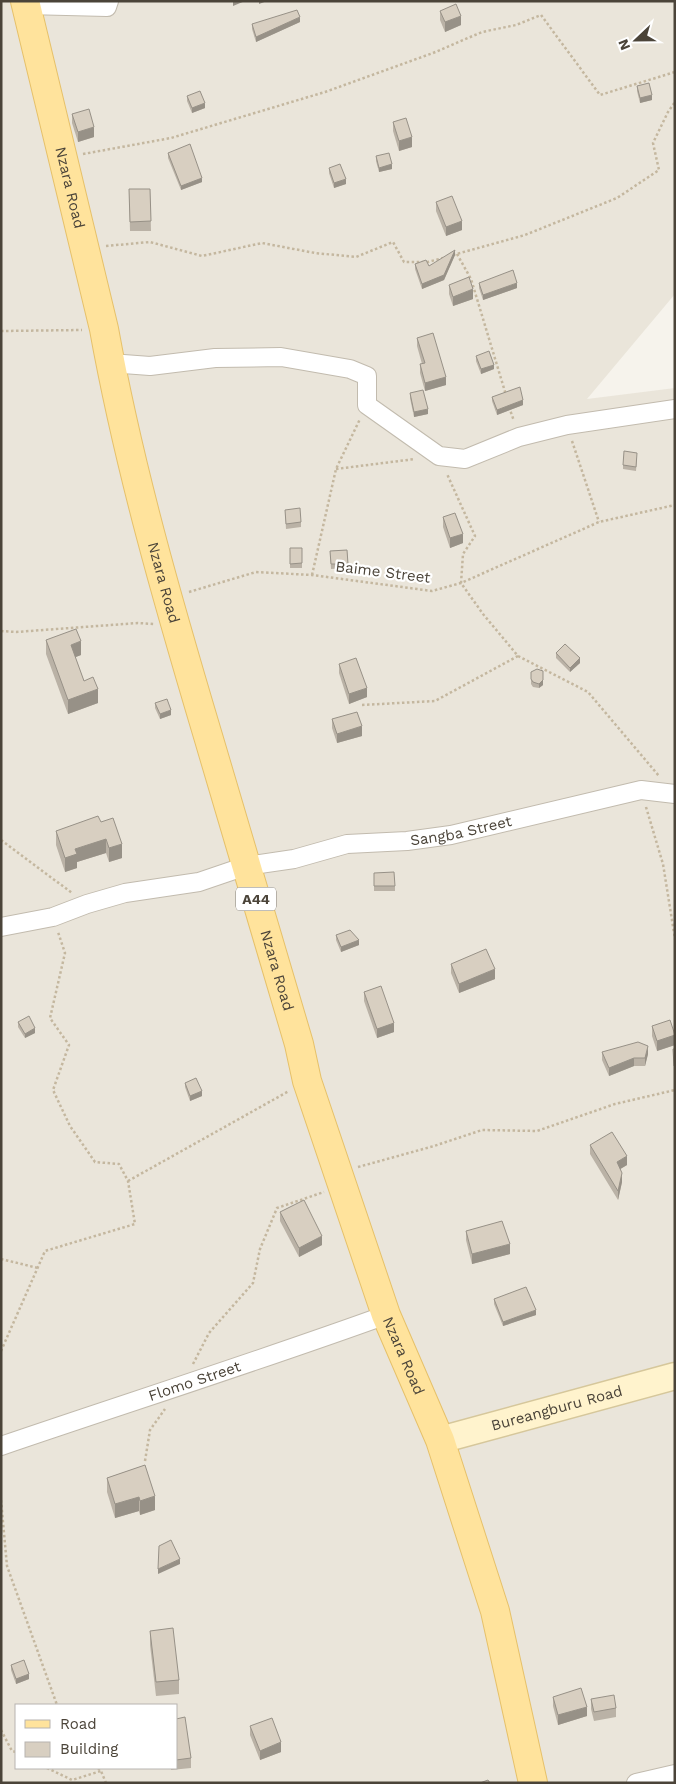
<svg xmlns="http://www.w3.org/2000/svg" width="676" height="1784" font-family="'Work Sans',sans-serif">
<rect width="100%" height="100%" fill="#f6f3ec"/>
<path fill="#eae5da" fill-rule="evenodd" d="M1,1H675V294L587,399L675,388V1783H1ZM16,1705H176V1768H16Z"/>
<g fill="none" stroke-linecap="round" stroke-linejoin="round">
<g stroke="#c2bbae" stroke-width="20">
<g id="street">
<path d="M26,5L107,7L109,1"/>
<path d="M110,363L150,366L215,358L281,357L350,369L367,376V405L439,456L465,459L519,437L567,425L675,409"/>
<path id="s1" d="M1,927L53,917L87,904L125,893L199,882L246,866L294,859L347,844L407,841L451,835L641,790L675,794"/>
<path id="s2" d="M1,1446C130,1402 259,1361 386,1315"/>
<path d="M636,1783L675,1774"/>
</g>
</g>
<g stroke="#d6c79b" stroke-width="29">
<g id="secondary">
<path id="s3" d="M440,1440L675,1376"/>
</g>
</g>
<g stroke="#e6c16a" stroke-width="30">
<g id="primary">
<path id="s4" d="M25,1L104,329C129,467 168,602 208,736C238,838 268,941 299,1044L307,1081L386,1315L440,1440L495,1611L533,1783"/>
</g>
</g>
<g stroke="#c4b79f" stroke-width="2.5" stroke-dasharray="2.5 2.5" stroke-linecap="butt">
<path d="M83,154L171,138L325,92L433,53L482,32L516,25L541,15L600,95L675,72"/>
<path d="M106,246L150,242L202,256L262,243L315,253L356,257L393,242L404,262H428L443,258"/>
<path d="M457,254L471,279L506,395"/>
<path d="M453,255L525,235L617,198L659,170L653,143L668,112L675,102"/>
<path d="M1,331L82,330"/>
<path d="M509,407L514,421"/>
<path d="M572,441L599,522"/>
<path d="M336,469L415,459"/>
<path d="M312,575L336,469L360,419"/>
<path d="M189,592L256,572L312,575L432,591L461,583L599,522L675,505"/>
<path d="M1,631L16,632L138,623L154,624"/>
<path d="M518,656L588,692L659,776"/>
<path d="M362,705L435,701L518,656L483,614L461,583L463,554L475,536L447,474"/>
<path d="M646,807L663,864L675,939"/>
<path d="M1,840L72,893"/>
<path d="M358,1167L434,1146L482,1130L537,1131L615,1104L675,1090"/>
<path d="M128,1181L289,1091"/>
<path d="M1,1259L38,1268"/>
<path d="M1,1351L45,1251L135,1224L128,1181L119,1164L95,1162L70,1126L53,1090L69,1045L50,1018L65,953L58,932"/>
<path d="M193,1364L209,1333L253,1283L260,1249L277,1208L324,1192"/>
<path d="M145,1461L150,1430L165,1409"/>
<path d="M1,1500L7,1566L57,1705"/>
<path d="M1,1730L12,1751L16,1752"/>
<path d="M47,1768L72,1780L101,1771"/>
<path d="M98,1768L101,1771L106,1783"/>
</g>
<use href="#street" stroke="#fff" stroke-width="18"/>
<use href="#secondary" stroke="#fff3cd" stroke-width="26"/>
<use href="#primary" stroke="#ffe39c" stroke-width="28"/>
</g>
<g fill="#bab2a6">
<path d="M440,11L461,25L445,32L440,20Z"/>
<path d="M300,22L256,42L252,29V24Z"/>
<path d="M637,86L652,100L640,103L637,91Z"/>
<path d="M187,96L205,108L192,113L187,101Z"/>
<path d="M72,114L94,137L78,142L72,123Z"/>
<path d="M393,122L412,147L399,151L393,131Z"/>
<path d="M168,153L202,182L181,190L168,158Z"/>
<path d="M376,156L392,169L379,172L376,161Z"/>
<path d="M329,168L346,184L334,188L329,173Z"/>
<path d="M129,189H150L151,231H130Z"/>
<path d="M436,202L462,230L446,236L436,211Z"/>
<path d="M455,255L444,280L422,289L415,269V264L429,266Z"/>
<path d="M479,283L517,288L483,300L479,288Z"/>
<path d="M449,285L473,299L453,306L449,294Z"/>
<path d="M417,338L446,385L425,391L420,373V364H422L417,346Z"/>
<path d="M476,356L494,369L481,374L476,361Z"/>
<path d="M410,393L428,414L414,417L410,398Z"/>
<path d="M492,397L523,405L497,415L492,401Z"/>
<path d="M637,458L636,471L623,469V465Z"/>
<path d="M285,510L301,522V527L286,529Z"/>
<path d="M443,517L463,543L450,548L443,527Z"/>
<rect x="290" y="548" width="12" height="20"/>
<path d="M347,550L348,568L331,569L330,551Z"/>
<path d="M46,640L81,655L75,657L84,681L98,703L68,714L46,654Z"/>
<path d="M556,653L580,663L570,672L556,658Z"/>
<path d="M339,664L367,697L349,704L339,673Z"/>
<path d="M531,672L543,685L539,688L533,687L531,684Z"/>
<path d="M155,703L171,715L160,719L155,708Z"/>
<path d="M332,719L362,736L337,743L332,728Z"/>
<path d="M101,822L122,858L109,862L106,853L77,862V868L65,872L56,845V831Z"/>
<path d="M374,873L395,886V891H374Z"/>
<path d="M336,935L359,945L341,952L336,940Z"/>
<path d="M451,964L495,979L459,993L451,973Z"/>
<path d="M364,992L394,1032L377,1038L364,1001Z"/>
<path d="M18,1022L35,1033L25,1038L18,1027Z"/>
<path d="M652,1026L675,1034V1045L657,1051L652,1036Z"/>
<path d="M602,1052L648,1054L645,1066H634L609,1076L602,1060Z"/>
<path d="M185,1083L202,1096L190,1101L185,1087Z"/>
<path d="M590,1145L627,1165L620,1169L622,1182L618,1200L590,1154Z"/>
<path d="M280,1212L322,1245L299,1257L280,1221Z"/>
<path d="M466,1231L510,1254L472,1264L466,1240Z"/>
<path d="M494,1299L536,1315L503,1326L494,1304Z"/>
<path d="M145,1465L155,1510L140,1515L139,1511L115,1518L107,1492V1478Z"/>
<path d="M150,1631L179,1680V1694L156,1696L150,1645Z"/>
<path d="M11,1665L29,1679L16,1684L11,1670Z"/>
<path d="M553,1697L587,1716L558,1725L553,1706Z"/>
<path d="M591,1699L616,1708V1717L594,1721L591,1709Z"/>
<path d="M176,1719L191,1758V1768L171,1770V1768H176Z"/>
<path d="M250,1726L281,1752L260,1760L250,1735Z"/>
</g>
<g fill="#979187">
<path d="M233,1H245L233,6Z"/>
<path d="M259,1H267L259,4Z"/>
<path d="M461,16V25L445,32V22Z"/>
<path d="M300,17V22L256,42V37Z"/>
<path d="M652,95V100L640,103V98Z"/>
<path d="M205,103V108L192,113V108Z"/>
<path d="M94,127V137L78,142V132Z"/>
<path d="M412,137V147L399,151V141Z"/>
<path d="M392,164V169L379,172V168Z"/>
<path d="M202,178V182L181,190V186Z"/>
<path d="M346,179V184L334,188V183Z"/>
<path d="M462,221V230L446,236V227Z"/>
<path d="M455,250V255L444,280L422,289V284Z"/>
<path d="M517,283V288L483,300V295Z"/>
<path d="M473,289V299L453,306V297Z"/>
<path d="M494,365V369L481,374V369Z"/>
<path d="M446,377V385L425,391V383Z"/>
<path d="M523,400V405L497,415V410Z"/>
<path d="M428,409V414L414,417V412Z"/>
<path d="M463,534V543L450,548V538Z"/>
<path d="M81,641V655L71,659V645Z"/>
<path d="M580,658V663L570,672V668Z"/>
<path d="M543,680V685L539,688V684Z"/>
<path d="M367,688V697L349,704V694Z"/>
<path d="M98,689V703L68,714V700Z"/>
<path d="M171,710V715L160,719V714Z"/>
<path d="M362,726V736L337,743V734Z"/>
<path d="M106,839V853L77,862V868L65,872V858L75,849Z"/>
<path d="M122,844V858L109,862V848Z"/>
<path d="M359,940V945L341,952V947Z"/>
<path d="M495,969V979L459,993V984Z"/>
<path d="M394,1023V1032L377,1038V1029Z"/>
<path d="M35,1028V1033L25,1038V1034Z"/>
<path d="M675,1035V1045L657,1051V1041Z"/>
<path d="M648,1046V1054L645,1066V1058Z"/>
<path d="M634,1058V1066L609,1076V1068Z"/>
<path d="M202,1091V1096L190,1101V1096Z"/>
<path d="M627,1156V1165L617,1171V1162Z"/>
<path d="M622,1173V1182L618,1200V1191Z"/>
<path d="M322,1236V1245L299,1257V1248Z"/>
<path d="M510,1244V1254L472,1264V1254Z"/>
<path d="M536,1310V1315L503,1326V1322Z"/>
<path d="M155,1496V1510L140,1515V1501Z"/>
<path d="M139,1497V1511L115,1518V1504Z"/>
<path d="M180,1559V1564L158,1574V1569Z"/>
<path d="M29,1674V1679L16,1684V1679Z"/>
<path d="M587,1707V1716L558,1725V1715Z"/>
<path d="M281,1742V1752L260,1760V1751Z"/>
</g>
<g fill="#d8cfc1" stroke="#979187">
<path d="M456,4L461,16L445,22L440,11Z"/>
<path d="M297,10L300,17L256,37L252,24Z"/>
<path d="M649,83L652,95L640,98L637,86Z"/>
<path d="M200,91L205,103L192,108L187,96Z"/>
<path d="M89,109L94,127L78,132L72,114Z"/>
<path d="M406,118L412,137L399,141L393,122Z"/>
<path d="M190,144L202,178L181,186L168,153Z"/>
<path d="M389,153L392,164L379,168L376,156Z"/>
<path d="M340,164L346,179L334,183L329,168Z"/>
<path d="M129,189H150L151,221L130,222Z"/>
<path d="M452,196L462,221L446,227L436,202Z"/>
<path d="M455,250L444,275L422,284L415,264L426,260L429,266Z"/>
<path d="M513,270L517,283L483,295L479,283Z"/>
<path d="M469,277L473,289L453,297L449,285Z"/>
<path d="M433,333L446,377L425,383L420,364L425,363L417,338Z"/>
<path d="M489,351L494,365L481,369L476,356Z"/>
<path d="M520,387L523,400L497,410L492,397Z"/>
<path d="M423,390L428,409L414,412L410,393Z"/>
<path d="M624,451L637,453L636,467L623,465Z"/>
<path d="M300,508L301,522L286,524L285,510Z"/>
<path d="M455,513L463,534L450,538L443,517Z"/>
<path d="M290,548H302V563L290,564Z"/>
<path d="M347,550L348,564H331L330,551Z"/>
<path d="M76,629L81,641L71,645L84,681L93,677L98,689L68,700L46,640Z"/>
<path d="M565,644L580,658L570,668L556,653Z"/>
<path d="M356,658L367,688L349,694L339,664Z"/>
<path d="M537,669L543,671V680L539,684L533,682L531,679V672Z"/>
<path d="M167,699L171,710L160,714L155,703Z"/>
<path d="M357,712L362,726L337,734L332,719Z"/>
<path d="M98,816L101,822L113,818L122,844L109,848L106,839L75,849L77,854L65,858L56,831Z"/>
<path d="M394,872L395,886H374V873Z"/>
<path d="M350,930L359,940L341,947L336,935Z"/>
<path d="M486,949L495,969L459,984L451,964Z"/>
<path d="M381,986L394,1023L377,1029L364,992Z"/>
<path d="M29,1016L35,1028L25,1034L18,1022Z"/>
<path d="M670,1020L675,1035L657,1041L652,1026Z"/>
<path d="M638,1042L648,1046L645,1058H634L609,1068L602,1052Z"/>
<path d="M673,1049H675V1065L674,1066Z"/>
<path d="M196,1078L202,1091L190,1096L185,1083Z"/>
<path d="M612,1132L627,1156L617,1162L622,1173L618,1191L590,1145Z"/>
<path d="M304,1200L322,1236L299,1248L280,1212Z"/>
<path d="M502,1221L510,1244L472,1254L466,1231Z"/>
<path d="M526,1287L536,1310L503,1322L494,1299Z"/>
<path d="M145,1465L155,1496L140,1501L139,1497L115,1504L107,1478Z"/>
<path d="M171,1540L180,1559L158,1569L159,1546Z"/>
<path d="M173,1628L179,1680L156,1682L150,1631Z"/>
<path d="M24,1660L29,1674L16,1679L11,1665Z"/>
<path d="M581,1688L587,1707L558,1715L553,1697Z"/>
<path d="M614,1695L616,1708L594,1712L591,1699Z"/>
<path d="M185,1717L191,1758L176,1760V1719Z"/>
<path d="M272,1718L281,1742L260,1751L250,1726Z"/>
<path d="M488,1780L490,1783H480Z"/>
</g>
<g text-anchor="middle" dominant-baseline="central" stroke-width="4.5" stroke-linejoin="round" paint-order="stroke">
<rect fill="#fff" stroke="#817c74" stroke-width="1" x="236" y="887.5" width="40" height="23" rx="4"/>
<g font-size="14" font-weight="bold" fill="#4b4439">
<text x="256" y="899">A44</text>
</g>
<g font-size="15" fill="#4b4439" stroke="#fff">
<text stroke="none"><textPath href="#s4" startOffset="192">Nzara Road</textPath></text>
<text transform="translate(383 572) rotate(7)">Baime Street</text>
<text stroke="none"><textPath href="#s4" startOffset="598">Nzara Road</textPath></text>
<text stroke="none"><textPath href="#s1" startOffset="472">Sangba Street</textPath></text>
<text stroke="none"><textPath href="#s4" startOffset="1002">Nzara Road</textPath></text>
<text stroke="none"><textPath href="#s4" startOffset="1408">Nzara Road</textPath></text>
<text stroke="none"><textPath href="#s2" startOffset="204">Flomo Street</textPath></text>
<text stroke="none"><textPath href="#s3" startOffset="121">Bureangburu Road</textPath></text>
</g>
</g>
<rect width="676" height="1784" fill="none" stroke="#4b4439" stroke-width="5"/>
<rect x="15" y="1704" width="162" height="65" fill="#ffffff" stroke="#b7b4b0"/>
<rect x="25" y="1720" width="25" height="8" fill="#ffe39c" stroke="#b7b4b0"/>
<text x="60" y="1729" font-size="15" fill="#4b4439">Road</text>
<rect x="25" y="1742" width="25" height="15" fill="#d8cfc1" stroke="#b7b4b0"/>
<text x="60" y="1754" font-size="15" fill="#4b4439">Building</text>
<g transform="translate(636 40) rotate(248)" stroke="#ffffff" stroke-width="4" paint-order="stroke">
<path d="M0-4L9 19L0 12L-9 19Z" fill="#4b4439"/>
<text y="-8" font-size="14" font-weight="bold" text-anchor="middle" fill="#4b4439">N</text>
</g>
</svg>
